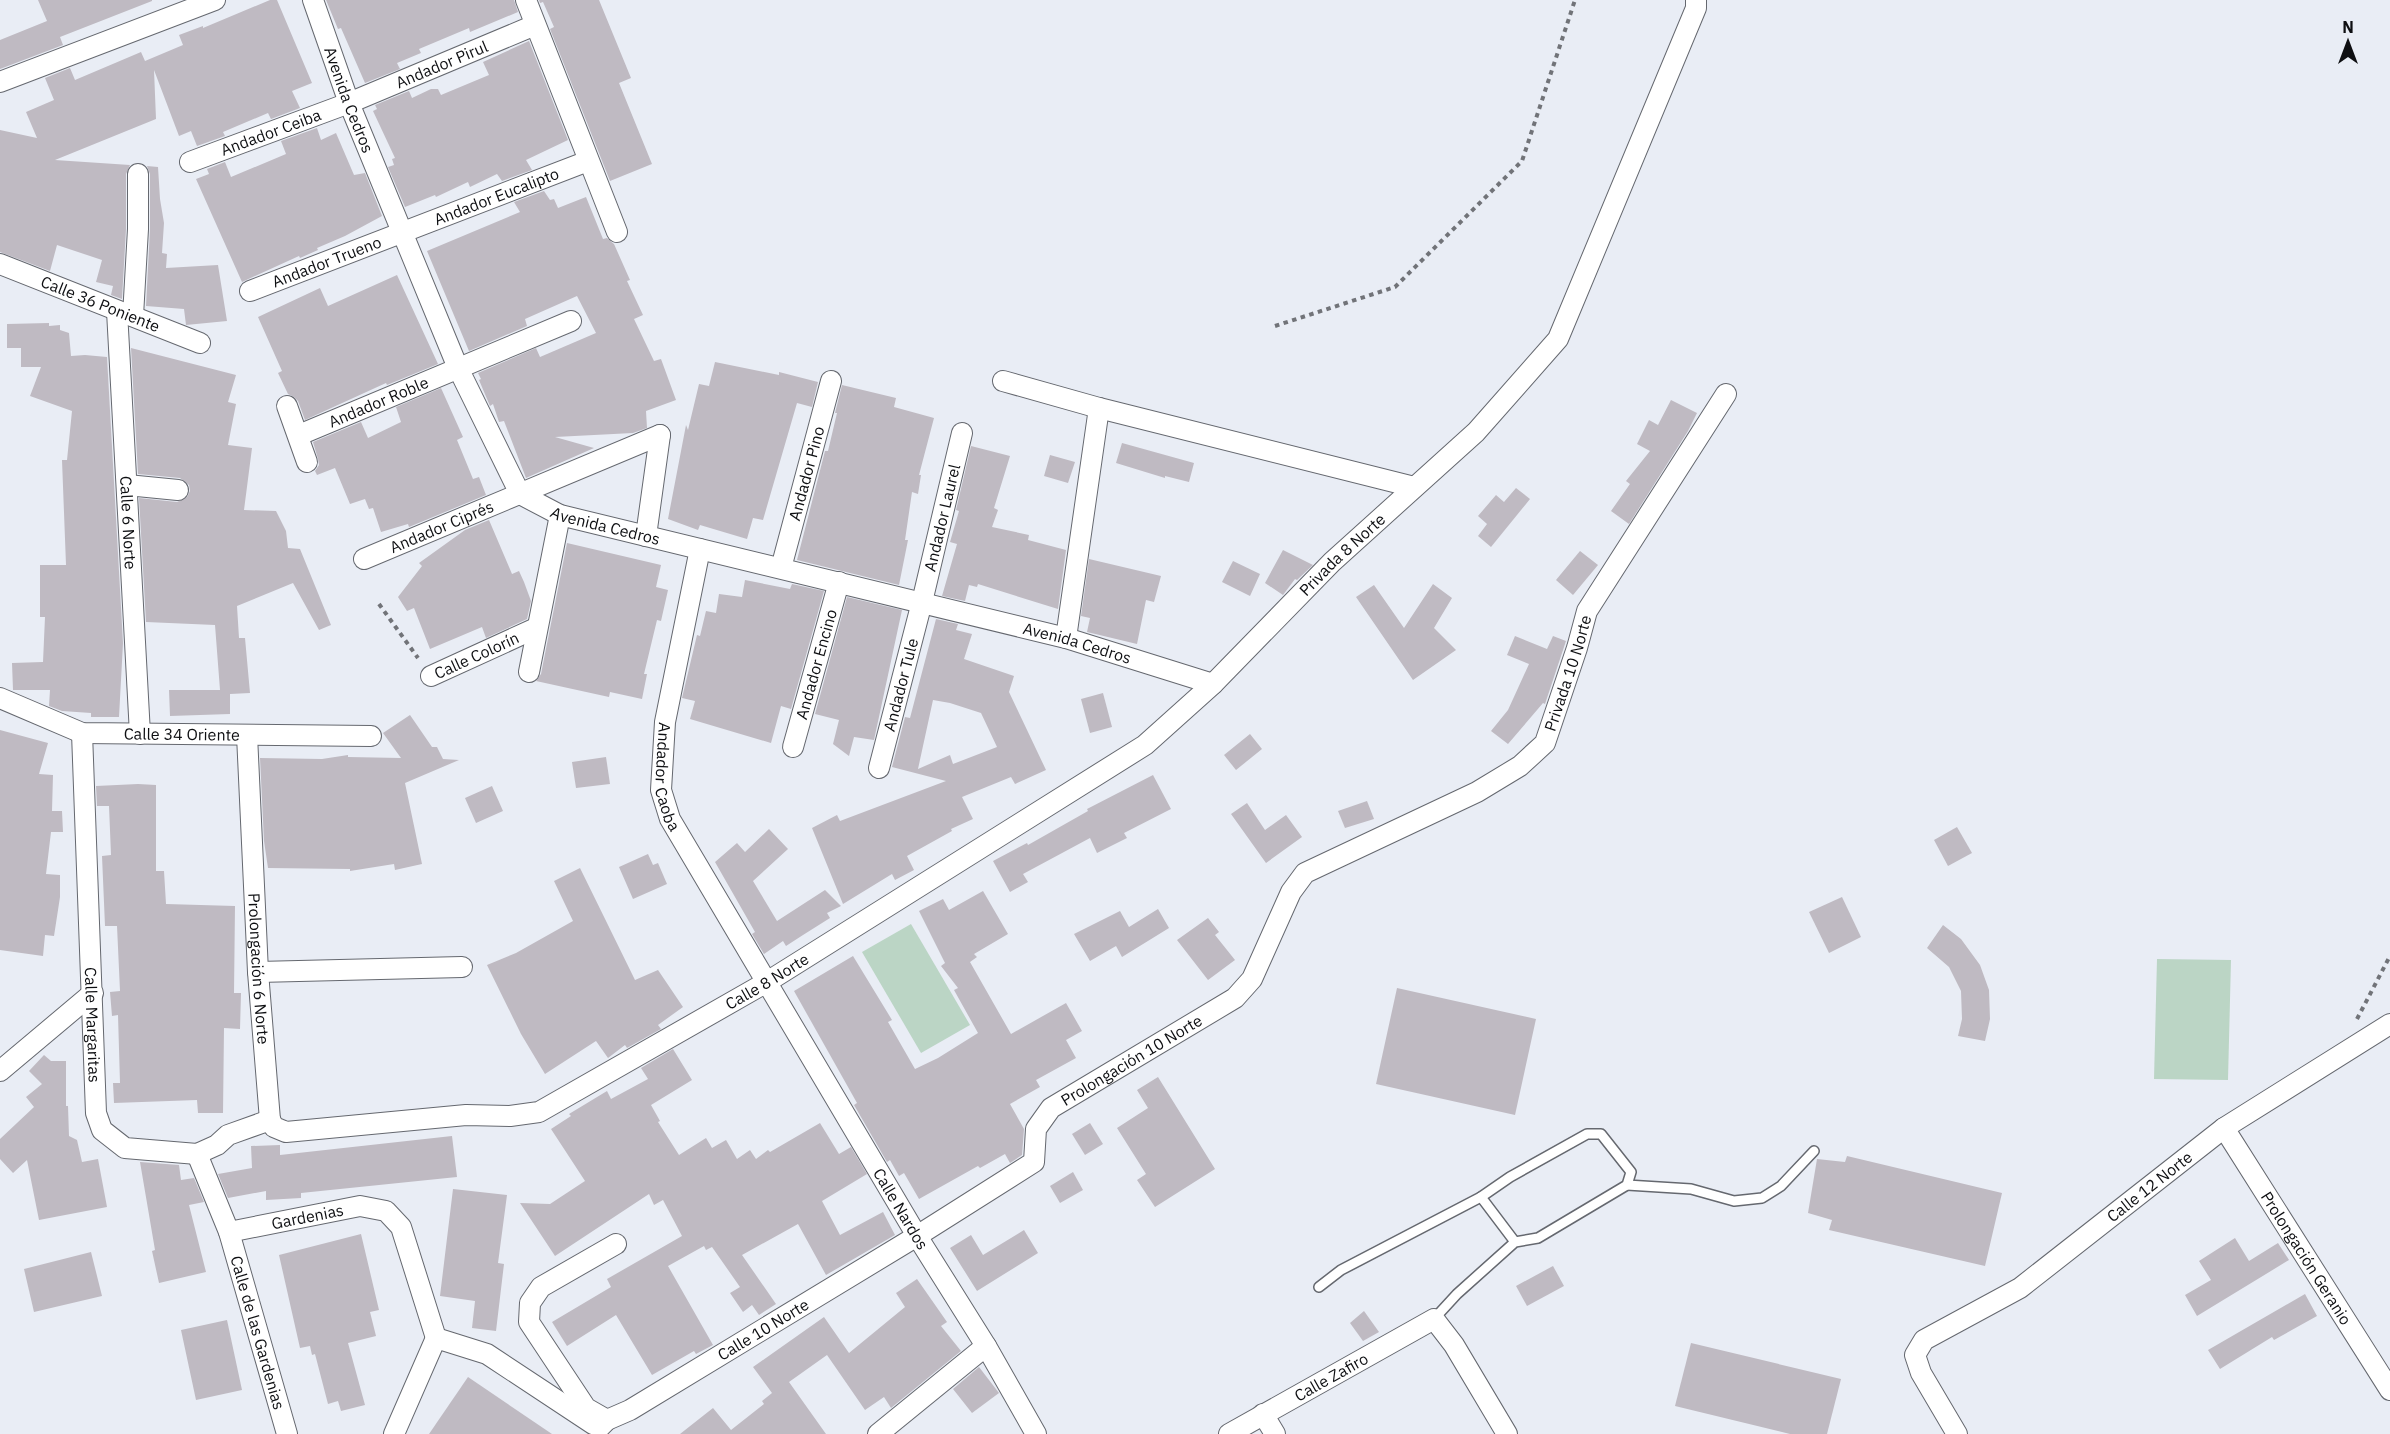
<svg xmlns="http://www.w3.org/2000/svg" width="2390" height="1434" font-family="'IBM Plex Sans',sans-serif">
<rect width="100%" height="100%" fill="#e9edf5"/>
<g fill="#bbd5c5">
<path d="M911,924L970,1025L921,1053L862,952Z"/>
<path d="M2157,959L2231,960L2228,1080L2154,1079Z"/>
</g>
<g fill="#bfbac2" fill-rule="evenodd">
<path d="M38,0H152V1L60,37L63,45L0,69V40L47,21Z"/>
<path d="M270,0H277L312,83L292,91L300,108L271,119L268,113L223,132L225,136L197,146L191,131L179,136L154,70L156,119L55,160L130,165L126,174V229L122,299L111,295L113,286L96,282L102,260L57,245L50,271L0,252V130L37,138L26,112L54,100L45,78L70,68L75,80L141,52L145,61L183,45L179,35L203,26V28Z"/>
<path d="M326,0H514L518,12L470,32L469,28L419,49L421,53L397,63L400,69L365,83L341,28L338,29Z"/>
<path d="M539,0H599L631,78L619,83L652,164L610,181L550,29L554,27L543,2L540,3Z"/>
<path d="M529,41L568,140L526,160L532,170L502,181L497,174L470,187L468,182L436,197L435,195L405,207L388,167L394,165L392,159L395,158L373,111L377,109L375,105L409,91L412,98L431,89H438L441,95L489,75L483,62Z"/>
<path d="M317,128L321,140L336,133L354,175L365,173L382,216L345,236L317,248L318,250L300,258L299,256L242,282L196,179L209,174L207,169L225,162L231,177L286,154L281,141Z"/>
<path d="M147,166L158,167L160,199L164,223L162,253L167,254L166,268L218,265L227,321L186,325L184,309L146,306L150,229V174Z"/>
<path d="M544,191L550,200L554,199L558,208L586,197L603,239L607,238L614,244L630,280L627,281L643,315L634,319L654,361L661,359L676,400L646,411L647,428L633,433L555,437L594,448L526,478L504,421L499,422L493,404L490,406L479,380L481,379L478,373L536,348L540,357L596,333L577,296L525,319L527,326L469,351L427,251L520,212L514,202Z"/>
<path d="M397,275L438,364L387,385L386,383L305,420L298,401L294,397L288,394L278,373L282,371L258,317L320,288L328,306Z"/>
<path d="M49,323V326L60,325V330L69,333L71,356L85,355L107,357L123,643L119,717H91V713L62,711L49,706L50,690H13L12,663L43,662L45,617H40V565H66L62,460H67L72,411L30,396L41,367H21V348H7V324Z"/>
<path d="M131,348L236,375L228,402L236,404L228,445L252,448L244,510L276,511L286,531L288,548L300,549L331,625L319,630L293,583L237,606L239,638H245L250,693L230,694V714L170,716L169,690H220L215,625L146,622L139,498L177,502L187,497L190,491L189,485L180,478L138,474Z"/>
<path d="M715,362L779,375V372L818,382L812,407L797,403L763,520L753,518L747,539L700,525L698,530L668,519L686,425L688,430L699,384L709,386Z"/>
<path d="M842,385L896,398L894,407L934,418L919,475H921L918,494L912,492L905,540H908L899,585L797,560L825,451H828L837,413H835Z"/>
<path d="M441,388L463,437L457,440L473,479L479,477L486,495L409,527L408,524L381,532L373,508L369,509L365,499L350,504L335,468L317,475L315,471L319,465L318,459L313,442L361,422L368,438L401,422L396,407Z"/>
<path d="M1671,400L1697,413L1688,431L1629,524L1611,511L1630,484L1626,481L1650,451L1637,444L1649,420L1658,425Z"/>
<path d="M1122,443L1194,463L1189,482L1165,476V478L1116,463Z"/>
<path d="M971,446L1010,456L994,508L998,510L992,527L1029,535L1028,540L1066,550L1058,609L978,584L977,587L969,585L965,601L942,596L957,544L950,542L959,511L956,510Z"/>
<path d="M1050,455L1075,462L1068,483L1044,476Z"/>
<path d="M1516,488L1530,499L1491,547L1478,536L1487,524L1478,516L1496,495L1504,502Z"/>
<path d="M489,520L512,574L519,571L524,582L531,601L527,619L486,638L482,627L430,649L414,608L407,611L398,597L422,566L419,563L465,530Z"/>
<path d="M567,543L661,565L656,587L668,590L661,621L657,620L644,674H647L642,699L610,692L609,697L536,681L541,674Z"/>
<path d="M1283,550L1313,565L1297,580L1295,579L1283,595L1265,583Z"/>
<path d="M1580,551L1598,565L1573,595L1556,580Z"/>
<path d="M1089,559L1161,576L1154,602L1146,600L1137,644L1087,632L1090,618L1081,616Z"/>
<path d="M1233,561L1260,574L1250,596L1222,582Z"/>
<path d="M745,580L790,589L792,584L824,591L791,709L781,706L771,743L690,719L695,701L682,698L697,635L700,636L706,611L716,613L719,594L742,597Z"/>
<path d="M1433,584L1452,598L1434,628L1456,650L1413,680L1356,597L1374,585L1404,628Z"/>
<path d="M847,597L902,610L874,740L854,737L849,756L833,744L839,720L815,714Z"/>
<path d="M936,619L958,624L956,630L972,634L964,659L1014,676L1009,692L1046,770L1015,784L1011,777L962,797L973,819L951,829L952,831L907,856L914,870L895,880L892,874L843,904L812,828L837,815L840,821L946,781L892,767L905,717L910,718ZM933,700L950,703L981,713L997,747L953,764L950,755L918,769Z"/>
<path d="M1515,636L1547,649L1553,636L1566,641L1545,704L1543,703L1508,744L1491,731L1508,710L1529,664L1507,655Z"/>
<path d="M1103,693L1112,727L1090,733L1081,699Z"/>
<path d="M410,715L432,747H437L443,759L459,760L405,783L422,864L395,870L394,864L350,871V869L268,868L264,841L260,758L322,759L348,755V757L401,758L383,733Z"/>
<path d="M0,730L48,743L39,774L53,775L52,811H62L63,832H51L46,874L60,875V897L54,936L45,935L43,956L0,950Z"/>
<path d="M1250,734L1262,749L1236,770L1224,755Z"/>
<path d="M606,757L610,784L576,788L572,762Z"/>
<path d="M1153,775L1171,809L1124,833L1127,838L1097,853L1090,838L1023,874L1028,882L1010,892L993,861L1027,843L1028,845L1088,811L1087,809Z"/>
<path d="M138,784L156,785V871H164L166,904L235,906L234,993H241L240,1029L224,1028L223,1113H198L197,1100L114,1103L113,1083H120L118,1015L112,1016L110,992L120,991L117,926H105L102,856L111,855L109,806H97L96,786Z"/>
<path d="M492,786L503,811L476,823L465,798Z"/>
<path d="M1367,801L1374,819L1345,828L1338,811Z"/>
<path d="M1247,803L1265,830L1286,815L1302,837L1266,863L1231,814Z"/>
<path d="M1957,827L1972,853L1948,866L1934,840Z"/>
<path d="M769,829L788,849L753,881L777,921L825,890L841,906L827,913L830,918L803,935L786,946L783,941L764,954L752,934L755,932L715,862L737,843L745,852Z"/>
<path d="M648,854L653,865L658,863L667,884L633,899L619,867Z"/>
<path d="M580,868L635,980L658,970L683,1007L658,1025L661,1029L627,1048L625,1045L608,1058L596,1041L545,1074L521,1034L487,965L516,953L573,921L554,881Z"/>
<path d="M983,891L1008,934L974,954L977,957L970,962L1011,1034L1066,1003L1082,1031L1066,1040L1076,1058L1036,1080L1040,1087L1010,1104L1024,1129L1022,1155L1010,1163L1005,1154L980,1168L978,1166L919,1199L904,1173L899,1176L890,1160L887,1162L854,1105L857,1103L794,991L853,956L892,1020L888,1022L915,1069L938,1058L978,1033L954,990L958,988L941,966L945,963L919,911L943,899L949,910Z"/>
<path d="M1842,897L1861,937L1829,953L1809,912Z"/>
<path d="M1158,909L1169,928L1122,957L1116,946L1090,961L1074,934L1120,911L1129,927Z"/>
<path d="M1208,918L1219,932L1215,935L1235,960L1208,980L1177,940Z"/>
<path d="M1943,925L1961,939L1980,965L1989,990L1990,1019L1985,1041L1958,1036L1962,1019L1961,991L1949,967L1927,948Z"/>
<path d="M1397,988L1536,1019L1515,1115L1376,1084Z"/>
<path d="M673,1049L692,1080L651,1105L660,1121L658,1122L679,1155L706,1138L712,1148L726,1140L737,1159L750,1150L756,1159L768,1150L770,1152L820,1123L839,1154L851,1147L867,1174L822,1201L840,1235L883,1212L895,1235L826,1275L798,1224L742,1255L776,1304L759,1315L752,1305L743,1312L730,1293L740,1287L712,1247L706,1250L704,1246L668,1266L713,1345L696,1354L694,1351L652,1375L616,1315L567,1346L552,1322L611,1287L607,1279L682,1236L663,1200L654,1205L649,1194L555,1256L520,1203L550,1204L585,1181L551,1129L571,1116L569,1114L607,1091L611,1099L648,1079L641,1068Z"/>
<path d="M44,1055L51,1061H66V1106H68L69,1136L77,1140L82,1162L98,1159L107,1207L39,1220L27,1160L13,1173L0,1159V1139L34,1107L26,1097L42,1084L29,1071Z"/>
<path d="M1158,1077L1215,1169L1155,1207L1137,1180L1146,1174L1117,1128L1148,1108L1137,1090Z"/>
<path d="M1090,1123L1103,1144L1085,1155L1072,1134Z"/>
<path d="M452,1136L457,1177L301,1193V1198L266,1200V1191L228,1198L218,1174L252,1168L251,1146L280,1145V1155Z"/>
<path d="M1847,1156L2002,1193L1985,1266L1829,1230L1832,1220L1808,1213L1817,1159L1845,1162Z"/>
<path d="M140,1162L179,1165L181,1180L194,1178L204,1202L189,1205L206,1272L159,1283L152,1251L155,1250Z"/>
<path d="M1073,1172L1083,1190L1060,1203L1050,1186Z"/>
<path d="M453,1189L507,1195L498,1263L504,1264L496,1331L472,1328L475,1301L440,1296Z"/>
<path d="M1024,1230L1038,1253L977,1291L950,1248L971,1235L983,1255Z"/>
<path d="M361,1234L379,1310L370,1312L376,1336L348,1343L365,1405L341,1411L338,1401L328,1404L315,1354L312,1355L310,1346L300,1348L279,1255Z"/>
<path d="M2235,1238L2249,1261L2278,1243L2289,1260L2197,1316L2185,1295L2211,1280L2199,1261Z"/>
<path d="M91,1252L102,1296L34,1312L24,1269Z"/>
<path d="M1553,1266L1564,1286L1527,1306L1516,1286Z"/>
<path d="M917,1279L947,1322L941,1326L961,1351L891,1408L884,1397L865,1410L827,1355L789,1382L826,1434H680L713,1408L731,1430L764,1404L762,1401L772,1393L753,1367L824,1317L849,1353L905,1307L896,1293Z"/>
<path d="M2305,1294L2317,1316L2274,1340L2272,1337L2220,1369L2208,1350Z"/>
<path d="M1364,1311L1379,1332L1363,1341L1350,1323Z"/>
<path d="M227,1320L242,1390L196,1400L181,1330Z"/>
<path d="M1691,1343L1841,1379L1827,1434H1790L1675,1406Z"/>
<path d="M979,1367L999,1393L972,1413L953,1389Z"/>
<path d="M468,1377L552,1434H429Z"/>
</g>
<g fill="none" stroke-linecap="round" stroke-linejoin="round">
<g stroke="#65686f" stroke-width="12">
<g id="service">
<path d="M1627,1185L1691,1189L1734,1201L1762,1198L1781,1186L1814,1151"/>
<path d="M1319,1287L1341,1270L1481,1197"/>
<path d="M1434,1319L1457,1294L1515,1242L1538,1238L1627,1185L1631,1172L1601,1134H1587L1510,1177L1481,1197L1515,1242"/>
</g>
</g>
<g stroke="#65686f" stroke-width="22">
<g id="minor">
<path id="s1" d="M313,0L349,103L458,368L520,494L560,515L1066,638L1213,684"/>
<path d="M526,0L617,232"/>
<path d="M0,82L215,0"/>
<path id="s2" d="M190,162L349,103L535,25"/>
<path id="s3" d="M0,264L200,343"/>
<path id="s4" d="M250,291L588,161"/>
<path id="s5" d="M117,311L140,734"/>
<path d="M133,316L138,229V174"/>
<path d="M1003,381L1099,408L1414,487"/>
<path d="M287,406L307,462"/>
<path id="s6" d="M299,435L571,321"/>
<path d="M127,485L178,490"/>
<path d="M646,536L660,435"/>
<path id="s7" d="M700,549L665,722L661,790L670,819L917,1236L986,1346L1036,1434"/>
<path id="s8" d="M364,559L660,435"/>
<path id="s9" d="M781,568L831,381"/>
<path d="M1066,638L1099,408"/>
<path d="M529,672L560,515"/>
<path id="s10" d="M431,676L536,628"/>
<path id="s11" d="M0,698L82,733L371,736"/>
<path id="s12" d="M82,733L96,1113L102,1130L125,1148L197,1154"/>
<path id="s13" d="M247,735L258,972L270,1120"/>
<path id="s14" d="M793,747L839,582"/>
<path id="s15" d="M879,768L922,602L962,433"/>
<path d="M258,972L462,967"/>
<path d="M0,1071L93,993"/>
<path id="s16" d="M270,1120L274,1127L286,1132L466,1115L510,1116L539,1112L767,982L1145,745L1213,684L1332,562L1476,432L1558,339L1696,8V0"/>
<path id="s17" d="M2224,1128L2390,1390"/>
<path id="s18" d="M197,1154L229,1232L287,1434"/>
<path d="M197,1154L217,1145L228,1135L270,1120"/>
<path id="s19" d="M229,1232L360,1206L386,1211L401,1227L436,1338"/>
<path d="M436,1338L487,1354L593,1424"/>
<path d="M1263,1414L1275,1434"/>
<path d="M607,1420L586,1408L529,1322L530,1303L541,1287L616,1244"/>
<path id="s20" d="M599,1428L607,1420L630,1410L917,1236L1034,1162L1036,1129L1051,1108L1235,998L1252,979L1291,892L1305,873L1477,792L1520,766L1545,743L1577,648L1587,611L1726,394"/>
<path d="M394,1434L436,1338"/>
<path d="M878,1434L986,1346"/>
<path id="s21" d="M1229,1434L1434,1319L1454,1345L1507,1434"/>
<path id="s22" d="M1957,1434L1921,1373L1915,1355L1924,1340L2020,1288L2224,1128L2390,1024"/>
</g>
</g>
<g stroke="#717378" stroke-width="4" stroke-dasharray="4.5 4.5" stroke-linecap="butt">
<path d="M1275,326L1395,287L1522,161L1575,0"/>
<path d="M379,604L418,658"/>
<path d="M2357,1019L2390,956"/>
</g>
<use href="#service" stroke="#fff" stroke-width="9"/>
<use href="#minor" stroke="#fff" stroke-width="20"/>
</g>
<g text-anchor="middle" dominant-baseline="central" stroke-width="4.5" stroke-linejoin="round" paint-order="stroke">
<g font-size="16" fill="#0e0f12" stroke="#e9edf5">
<text stroke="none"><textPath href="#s2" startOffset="270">Andador Pirul</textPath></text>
<text stroke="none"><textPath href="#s1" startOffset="106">Avenida Cedros</textPath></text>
<text stroke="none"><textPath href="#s2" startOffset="86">Andador Ceiba</textPath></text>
<text stroke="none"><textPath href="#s4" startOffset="264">Andador Eucalipto</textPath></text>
<text stroke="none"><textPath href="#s4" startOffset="82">Andador Trueno</textPath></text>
<text stroke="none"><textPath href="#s3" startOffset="108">Calle 36 Poniente</textPath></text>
<text stroke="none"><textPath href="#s6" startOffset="86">Andador Roble</textPath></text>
<text stroke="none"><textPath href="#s9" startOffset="98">Andador Pino</textPath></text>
<text stroke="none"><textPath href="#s15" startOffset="258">Andador Laurel</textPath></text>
<text stroke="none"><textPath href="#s5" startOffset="212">Calle 6 Norte</textPath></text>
<text stroke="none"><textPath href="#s1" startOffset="628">Avenida Cedros</textPath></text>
<text stroke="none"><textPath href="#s8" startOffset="84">Andador Ciprés</textPath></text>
<text stroke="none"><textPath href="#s16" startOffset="1258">Privada 8 Norte</textPath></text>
<text stroke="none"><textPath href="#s1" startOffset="1114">Avenida Cedros</textPath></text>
<text stroke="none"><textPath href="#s10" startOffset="50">Calle Colorín</textPath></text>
<text stroke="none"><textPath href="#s14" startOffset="86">Andador Encino</textPath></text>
<text stroke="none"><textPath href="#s20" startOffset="1276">Privada 10 Norte</textPath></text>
<text stroke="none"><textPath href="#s15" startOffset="86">Andador Tule</textPath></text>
<text stroke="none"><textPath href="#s11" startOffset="189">Calle 34 Oriente</textPath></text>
<text stroke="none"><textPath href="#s7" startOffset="232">Andador Caoba</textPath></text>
<text stroke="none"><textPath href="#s13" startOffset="234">Prolongación 6 Norte</textPath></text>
<text stroke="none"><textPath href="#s16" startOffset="538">Calle 8 Norte</textPath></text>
<text stroke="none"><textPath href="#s12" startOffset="292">Calle Margaritas</textPath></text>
<text stroke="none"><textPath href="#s20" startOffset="663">Prolongación 10 Norte</textPath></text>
<text stroke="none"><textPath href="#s22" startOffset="381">Calle 12 Norte</textPath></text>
<text stroke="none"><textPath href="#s7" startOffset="728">Calle Nardos</textPath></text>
<text stroke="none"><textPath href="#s19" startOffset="80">Gardenias</textPath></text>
<text stroke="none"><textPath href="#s17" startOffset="154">Prolongación Geranio</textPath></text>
<text stroke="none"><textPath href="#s20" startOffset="192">Calle 10 Norte</textPath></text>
<text stroke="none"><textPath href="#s18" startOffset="189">Calle de las Gardenias</textPath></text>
<text stroke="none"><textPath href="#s21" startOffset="117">Calle Zafiro</textPath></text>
</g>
</g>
<g transform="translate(2348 42)" stroke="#e9edf5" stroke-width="4.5" paint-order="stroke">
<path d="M0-4.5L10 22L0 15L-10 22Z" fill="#0e0f12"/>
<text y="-9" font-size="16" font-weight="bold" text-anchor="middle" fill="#0e0f12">N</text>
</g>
</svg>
